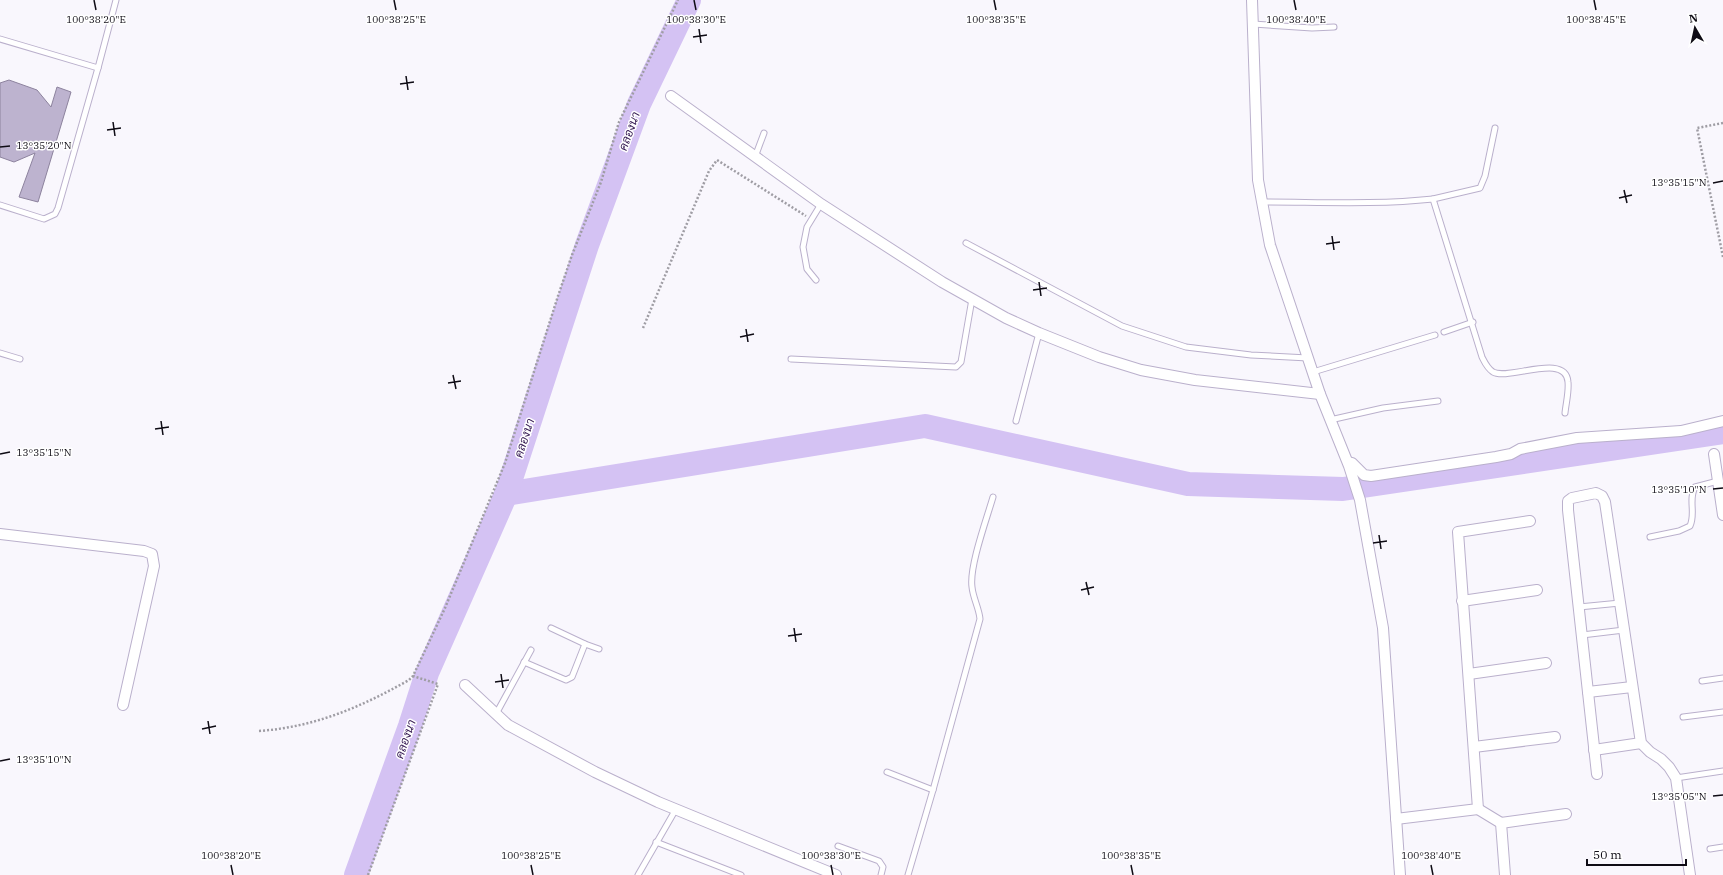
<svg xmlns="http://www.w3.org/2000/svg" width="1723" height="875" font-family="'IBM Plex Serif',Sarabun,serif">
<rect width="100%" height="100%" fill="#f9f7fd"/>
<g fill="none" stroke-linecap="round" stroke-linejoin="round">
<g stroke="#d4c2f3" stroke-width="24">
<path d="M506,494L925,426L1188,484L1343,489L1723,432"/>
<path d="M356,875L410,726L427,673L506,494L587,245L639,104L689,0"/>
</g>
</g>
<path fill="#bdb3cf" stroke="#8d839e" d="M9,80L37,90L51,107L57,87L71,92L38,202L19,197L35,153L14,162L0,157V83Z"/>
<g fill="none" stroke-linecap="round" stroke-linejoin="round">
<g stroke="#bab0cc" stroke-width="7">
<g id="lane">
<path d="M1253,24L1312,28L1334,27"/>
<path d="M0,39L98,68L116,0"/>
<path d="M755,157L764,133"/>
<path d="M1433,199L1480,188L1485,176L1495,128"/>
<path d="M1262,202C1319,202 1376,205 1433,199L1482,357C1485,363 1487,368 1493,372C1508,381 1566,352 1568,382C1569,392 1566,403 1565,413"/>
<path d="M0,205L44,219L55,214L58,208L98,68"/>
<path d="M966,243L1122,326L1186,347L1251,355L1308,358"/>
<path d="M816,280L807,269L803,247L807,227L821,204"/>
<path d="M1444,332L1473,322"/>
<path d="M0,353L20,359"/>
<path d="M791,359L956,367L961,362L972,299"/>
<path d="M1313,372L1435,335"/>
<path d="M1330,420L1383,408L1438,401"/>
<path d="M1016,421L1039,333"/>
<path d="M1650,537L1679,531L1690,526C1696,513 1688,500 1695,487L1718,481"/>
<path d="M1579,607L1620,603"/>
<path d="M1582,635L1624,630"/>
<path d="M585,644L599,649"/>
<path d="M524,662L566,680L572,677L585,644L551,628"/>
<path d="M1702,681L1723,678"/>
<path d="M496,714L531,650"/>
<path d="M1683,717L1723,712"/>
<path d="M887,772L933,790"/>
<path d="M1676,778L1723,771"/>
<path d="M656,842L741,875"/>
<path d="M838,846L879,861L883,867L881,875"/>
<path d="M1710,849L1723,847"/>
<path d="M638,875L676,809"/>
<path d="M908,875L933,790L980,619C979,608 973,598 972,587C969,567 987,518 993,497"/>
</g>
</g>
<g stroke="#bab0cc" stroke-width="12">
<g id="street">
<path d="M1252,0L1258,180L1270,245L1320,394L1349,466L1360,500L1383,628L1400,875"/>
<path d="M671,96L821,204L942,282L1006,318L1039,333L1099,357L1141,370L1195,380L1320,394"/>
<path d="M1714,454L1723,515"/>
<path d="M1348,462L1352,463L1364,475L1371,476L1496,457L1511,454L1520,449L1577,438L1681,431L1723,421"/>
<path d="M0,534L144,551L152,554L154,566L123,705"/>
<path d="M1462,601L1537,590"/>
<path d="M1469,674L1546,663"/>
<path d="M465,685L508,725L595,772L658,802L836,875"/>
<path d="M1588,692L1632,687"/>
<path d="M1474,747L1555,737"/>
<path d="M1594,750L1641,743"/>
<path d="M1597,774L1568,510V501L1572,498L1596,493L1602,496L1605,502L1641,743L1650,752L1661,759L1669,767L1676,778L1690,875"/>
<path d="M1478,809L1501,823L1505,875"/>
<path d="M1396,819L1478,809L1458,532L1530,521"/>
<path d="M1501,823L1566,814"/>
</g>
</g>
<g stroke="#9f9da4" stroke-width="2.5" stroke-dasharray="2 2" stroke-linecap="butt">
<path d="M1723,123L1697,128L1723,257"/>
<path d="M643,328L709,171L717,160L806,216"/>
<path d="M259,731C315,727 361,707 409,680L413,676L445,608L505,463L558,296L572,255L601,182L619,122L678,0"/>
<path d="M368,875L438,684L413,676"/>
</g>
<use href="#lane" stroke="#fff" stroke-width="5"/>
<use href="#street" stroke="#fff" stroke-width="10"/>
</g>
<path fill="none" stroke="#0f0c15" stroke-width="1.5" d="M94,0L96,10M394,0L396,10M694,0L696,10M994,0L996,10M1294,0L1296,10M1594,0L1596,10M699,29L701,43M693,37L707,35M406,76L408,90M400,84L414,82M113,122L115,136M107,130L121,128M0,147L10,146M1713,183L1723,181M1624,190L1627,203M1619,198L1632,195M1332,236L1334,250M1326,244L1340,242M1039,282L1041,296M1033,290L1047,288M746,329L748,342M740,337L754,334M453,375L456,389M448,383L461,381M161,421L163,435M155,429L169,427M0,454L10,452M1713,489L1723,488M1379,535L1381,549M1373,543L1387,541M1086,582L1089,595M1081,590L1094,587M794,628L796,642M788,636L802,634M501,674L503,688M495,682L509,680M208,721L210,734M202,729L216,726M0,761L10,759M1713,796L1723,795M231,865L233,875M531,865L533,875M831,865L833,875M1131,865L1133,875M1431,865L1433,875"/>
<g text-anchor="middle" dominant-baseline="central" stroke-width="3" stroke-linejoin="round" paint-order="stroke">
<g font-size="12" font-style="italic" fill="#341952" stroke="#fff">
<text transform="translate(629 131) rotate(-70)">คลองนา</text>
<text transform="translate(524 438) rotate(-72)">คลองนา</text>
<text transform="translate(405 739) rotate(-71)">คลองนา</text>
</g>
</g>
<g font-size="10" text-anchor="middle" fill="#0f0c15" stroke="#fff" stroke-width="3" stroke-linejoin="round" paint-order="stroke">
<text x="96" y="23">100°38'20"E</text>
<text x="396" y="23">100°38'25"E</text>
<text x="696" y="23">100°38'30"E</text>
<text x="996" y="23">100°38'35"E</text>
<text x="1296" y="23">100°38'40"E</text>
<text x="1596" y="23">100°38'45"E</text>
<text x="44" y="149">13°35'20"N</text>
<text x="1679" y="186">13°35'15"N</text>
<text x="44" y="456">13°35'15"N</text>
<text x="1679" y="493">13°35'10"N</text>
<text x="44" y="763">13°35'10"N</text>
<text x="1679" y="800">13°35'05"N</text>
<text x="231" y="859">100°38'20"E</text>
<text x="531" y="859">100°38'25"E</text>
<text x="831" y="859">100°38'30"E</text>
<text x="1131" y="859">100°38'35"E</text>
<text x="1431" y="859">100°38'40"E</text>
</g>
<g transform="translate(1695 28) rotate(351)" stroke="#ffffff" stroke-width="3" paint-order="stroke">
<path d="M0-3L7 15L0 10L-7 15Z" fill="#0f0c15"/>
<text y="-6" font-size="11" font-weight="bold" text-anchor="middle" fill="#0f0c15">N</text>
</g>
<path d="M1587 859v6h99v-6" fill="none" stroke="#0f0c15" stroke-width="2"/>
<text x="1593" y="859" font-size="12" fill="#0f0c15" stroke="#ffffff" stroke-width="3" paint-order="stroke">50 m</text>
</svg>
